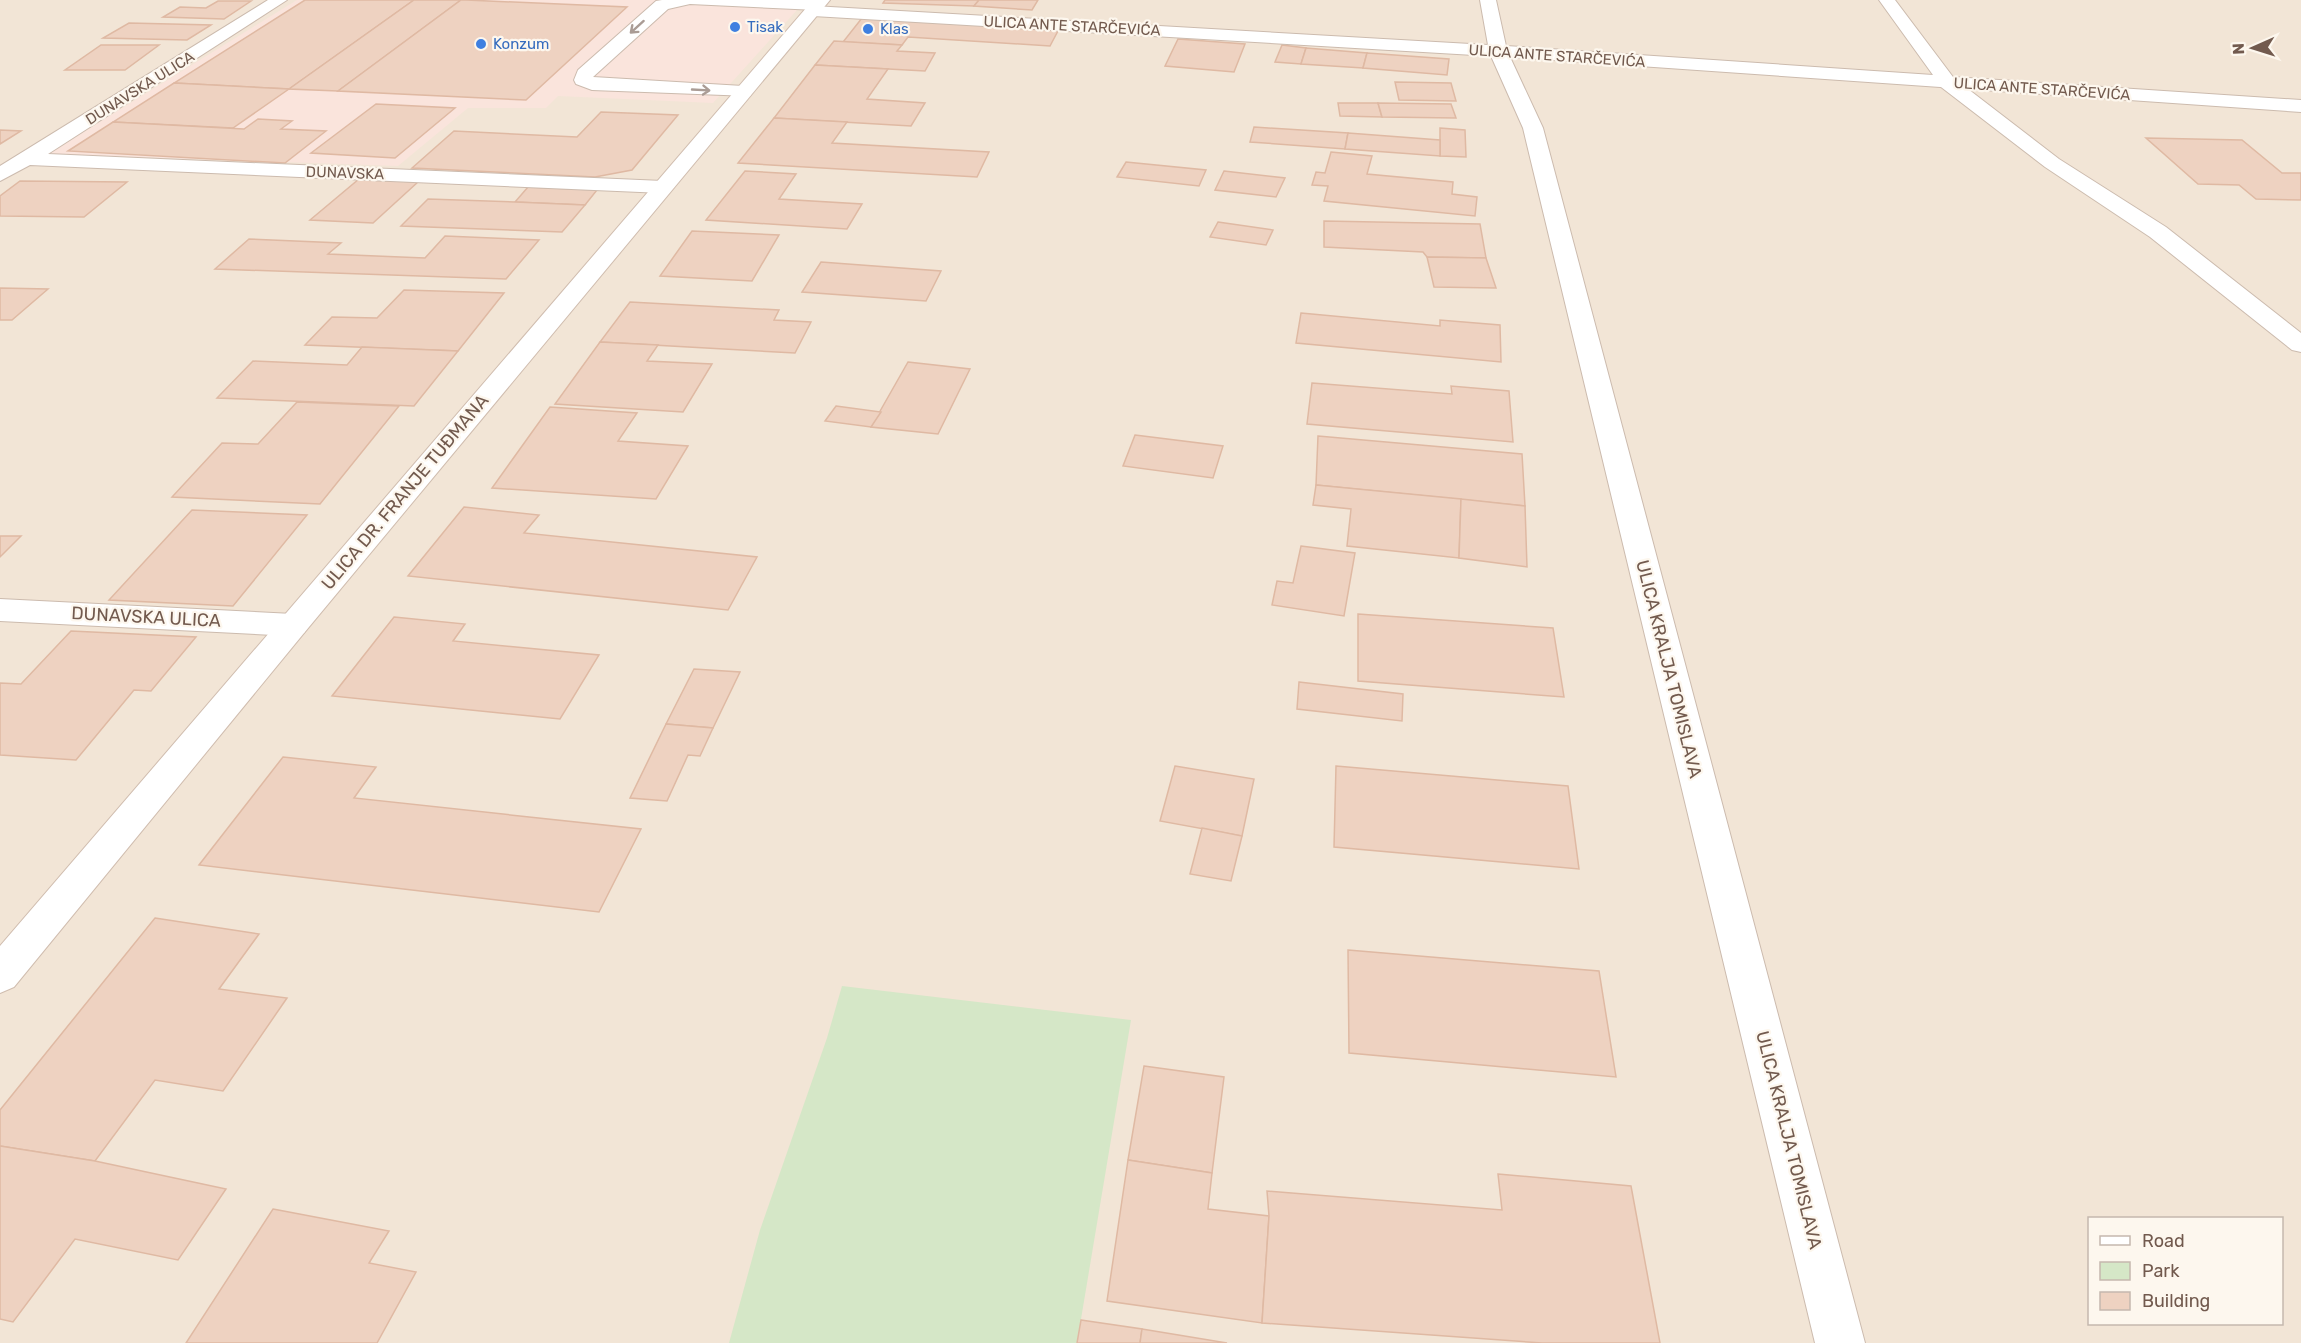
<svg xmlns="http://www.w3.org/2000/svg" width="2301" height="1343" font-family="Rubik,sans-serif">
<rect width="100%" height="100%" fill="#fbf3e7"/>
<path fill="#f2e5d6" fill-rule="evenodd" d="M0,0H2301V1343H0ZM2090,1218H2282V1324H2090Z"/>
<path fill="#fae4dc" d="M297,0H806L713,103L558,96L546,108H468L398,166L48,154Z"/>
<path fill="#d5e7c7" d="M842,986L1131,1020L1077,1343H729L760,1230L827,1038Z"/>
<g fill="#eed2c1" stroke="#dfb9a3" stroke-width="1.5">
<path d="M305,0H414L289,89L174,83Z"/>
<path d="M414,0H461L338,91L289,89Z"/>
<path d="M461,0H466L627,7L526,100L338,91Z"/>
<path d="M885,0H979L974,6L883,3Z"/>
<path d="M979,0H1038L1032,10L974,6Z"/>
<path d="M218,1H251L224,19L163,17L180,7L206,8Z"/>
<path d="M862,18L1059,29L1050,46L908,37L902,45L843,42Z"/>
<path d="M129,23L211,25L187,40L103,38Z"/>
<path d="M1178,39L1245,44L1234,72L1165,66Z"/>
<path d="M834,41L902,45L897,51L935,53L925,71L815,65Z"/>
<path d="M101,45H159L125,70H65Z"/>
<path d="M1282,45L1306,48L1301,64L1275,62Z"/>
<path d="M1306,48L1367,53L1363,68L1301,64Z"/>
<path d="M1367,53L1449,59L1447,75L1363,68Z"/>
<path d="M815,65L888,69L867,99L925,103L911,126L774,118Z"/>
<path d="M1395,82L1451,83L1456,101L1399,100Z"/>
<path d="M174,83L289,89L233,128L113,122Z"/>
<path d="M1338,103H1378L1382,117L1340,116Z"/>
<path d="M1378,103L1451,104L1456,118L1382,117Z"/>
<path d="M376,104L455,108L395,158L311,153Z"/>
<path d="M601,112L678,115L632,170L595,177L412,168L454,131L577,137Z"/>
<path d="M774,118L847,122L832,143L989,152L977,177L738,163Z"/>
<path d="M258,119L292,121L281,129L326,131L285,163L68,151L113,122L244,129Z"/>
<path d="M1254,127L1348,133L1345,149L1250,142Z"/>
<path d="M1440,128L1465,130L1466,157L1440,156Z"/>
<path d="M0,130L21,131L0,144Z"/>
<path d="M1348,133L1440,140V156L1345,149Z"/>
<path d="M2146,138L2242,140L2282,173H2301V200L2256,199L2239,185L2198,184Z"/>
<path d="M1331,152L1372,156L1367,174L1453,182L1452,194L1477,197L1475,216L1324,201L1328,186L1312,185L1316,172L1325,173Z"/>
<path d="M1126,162L1206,170L1199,186L1117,177Z"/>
<path d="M745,171L796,174L779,199L862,204L847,229L706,220Z"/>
<path d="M1224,171L1285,178L1276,197L1215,190Z"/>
<path d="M359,179L418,182L373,223L310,220Z"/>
<path d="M20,181L127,182L84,217L0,216V196Z"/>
<path d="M528,187L597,190L585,205L515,202Z"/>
<path d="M428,199L515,202L585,205L562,232L401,226Z"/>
<path d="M1324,221L1480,224L1486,258L1427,257L1423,252L1324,247Z"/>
<path d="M1218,222L1273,230L1266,245L1210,237Z"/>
<path d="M692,231L779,235L752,281L660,276Z"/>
<path d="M445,236L539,240L506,279L215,269L249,239L341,243L328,254L425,258Z"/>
<path d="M1427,257L1486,258L1496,288L1434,287Z"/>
<path d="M821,262L941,271L926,301L802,292Z"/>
<path d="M0,288L48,289L12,320H0Z"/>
<path d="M404,290L504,293L458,351L305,345L332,317L377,318Z"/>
<path d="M630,302L779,310L774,320L811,322L795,353L600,342Z"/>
<path d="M1301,313L1440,326V320L1500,325L1501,362L1296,343Z"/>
<path d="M600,342L658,345L647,361L712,364L683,412L555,404Z"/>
<path d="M362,347L458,351L414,406L217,398L253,361L347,365Z"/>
<path d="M908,362L970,369L938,434L871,427Z"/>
<path d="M1312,383L1452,394L1451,386L1509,391L1513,442L1307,424Z"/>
<path d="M297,402L399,406L320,504L172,497L222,443L258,444Z"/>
<path d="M836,406L881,412L871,427L825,421Z"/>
<path d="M550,407L637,413L618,441L688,446L656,499L492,488Z"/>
<path d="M1135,435L1223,446L1213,478L1123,466Z"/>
<path d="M1318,436L1522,454L1525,506L1316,485Z"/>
<path d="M1316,485L1461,499L1459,558L1347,546L1351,509L1313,505Z"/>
<path d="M1461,499L1525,506L1527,567L1459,558Z"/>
<path d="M464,507L539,515L524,533L757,557L728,610L408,576Z"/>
<path d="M192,510L307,515L233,606L109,600Z"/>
<path d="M0,536H21L0,557Z"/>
<path d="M1301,546L1355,553L1344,616L1272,605L1277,581L1293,583Z"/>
<path d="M1358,614L1553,628L1564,697L1358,681Z"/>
<path d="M394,617L465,624L453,641L599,655L560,719L332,696Z"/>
<path d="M71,631L196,637L151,691L134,690L76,760L0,755V683L21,684Z"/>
<path d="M694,669L740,672L713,728L666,724Z"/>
<path d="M1299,682L1403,694L1402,721L1297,709Z"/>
<path d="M666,724L713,728L700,756L688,755L667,801L630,798Z"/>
<path d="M283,757L376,767L354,798L641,829L599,912L199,865Z"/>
<path d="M1175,766L1254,779L1242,836L1160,821Z"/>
<path d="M1336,766L1568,786L1579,869L1334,847Z"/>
<path d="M1202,828L1242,836L1231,881L1190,874Z"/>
<path d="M155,918L259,934L219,989L287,998L223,1091L155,1080L95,1161L0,1146V1110Z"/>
<path d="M1348,950L1599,971L1616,1077L1349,1053Z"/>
<path d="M1144,1066L1224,1077L1212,1173L1128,1160Z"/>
<path d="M0,1146L95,1161L226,1189L178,1260L75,1239L13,1322L0,1319Z"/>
<path d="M1128,1160L1212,1173L1208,1209L1269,1216L1262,1323L1107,1301Z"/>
<path d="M1498,1174L1631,1186L1660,1343H1542L1262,1323L1269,1216L1267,1191L1502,1210Z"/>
<path d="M273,1209L389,1231L369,1263L416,1272L377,1343H186Z"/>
<path d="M1081,1320L1142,1329L1140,1343H1077Z"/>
<path d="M1142,1329L1227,1343H1140Z"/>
</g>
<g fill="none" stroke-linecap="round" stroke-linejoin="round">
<g stroke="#ccbbae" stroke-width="2">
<g id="lane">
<path d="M662,0H817L825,5L817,10L690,4L668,9L593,77L743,86L750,88L752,92L750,96L592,90L576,84L574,80L578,70L656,1Z"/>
<path d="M1948,77L1955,79L2059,159L2166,227L2301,333V352L2292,350L2150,237L2045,167L1941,87L1939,83Z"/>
</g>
</g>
<g stroke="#ccbbae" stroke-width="2">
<g id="street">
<path d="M268,0H287L48,154L663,181L670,183L674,187L670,191L663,193L30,165L0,181V166Z"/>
<path d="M1480,0H1496L1506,46L1933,75L1879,0H1895L1953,77L2301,100V112L1510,57L1543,128L1865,1343H1815L1523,128L1491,56L813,16L805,11L813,6L1488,45Z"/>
<path d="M0,599L293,614L304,617L309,625L304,633L293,636L0,621Z"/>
</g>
</g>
<g stroke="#d0bdaf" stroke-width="2">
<path id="secondary" d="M813,0H830L304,633L14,987L0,993V946Z"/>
</g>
<use href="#lane" fill="#fff" fill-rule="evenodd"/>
<use href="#street" fill="#fff" fill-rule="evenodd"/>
<use href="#secondary" fill="#fff" fill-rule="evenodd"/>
</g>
<defs><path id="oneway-shaft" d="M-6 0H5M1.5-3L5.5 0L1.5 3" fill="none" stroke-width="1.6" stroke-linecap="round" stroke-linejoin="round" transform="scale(1.5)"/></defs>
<g stroke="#aa9c95">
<use href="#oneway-shaft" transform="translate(637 27) rotate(138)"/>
<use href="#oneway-shaft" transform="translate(701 90) rotate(3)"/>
</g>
<g fill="#3f7fe0" stroke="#fdf7ee" stroke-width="2">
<circle cx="735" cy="27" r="6"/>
<circle cx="868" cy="29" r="6"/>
<circle cx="481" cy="44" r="6"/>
</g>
<g text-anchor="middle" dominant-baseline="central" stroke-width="4.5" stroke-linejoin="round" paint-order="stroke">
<g font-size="15" fill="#725a4e" stroke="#fdf7ee">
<text transform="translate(1072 26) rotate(3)">ULICA ANTE STARČEVIĆA</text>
<text transform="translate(1557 56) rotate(4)">ULICA ANTE STARČEVIĆA</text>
<text transform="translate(140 88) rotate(-32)">DUNAVSKA ULICA</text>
<text transform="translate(2042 89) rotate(4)">ULICA ANTE STARČEVIĆA</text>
<text transform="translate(345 173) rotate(2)">DUNAVSKA</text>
</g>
<g font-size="15" fill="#366cbe" stroke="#fdf7ee" text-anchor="start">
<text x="747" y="27">Tisak</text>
<text x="880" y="29">Klas</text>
<text x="493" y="44">Konzum</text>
</g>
<g font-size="18" fill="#725a4e" stroke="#fdf7ee">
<text transform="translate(405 492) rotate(-50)">ULICA DR. FRANJE TUĐMANA</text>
<text transform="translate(146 617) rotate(3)">DUNAVSKA ULICA</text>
<text transform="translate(1669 669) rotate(76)">ULICA KRALJA TOMISLAVA</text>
<text transform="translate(1789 1140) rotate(76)">ULICA KRALJA TOMISLAVA</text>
</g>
</g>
<rect x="2088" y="1217" width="195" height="108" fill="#fdf7ee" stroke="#c5b8ae" stroke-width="1.5"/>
<rect x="2100" y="1236" width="30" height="9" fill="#ffffff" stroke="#c5b8ae" stroke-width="1.5"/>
<text x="2142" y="1247" font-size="18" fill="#725a4e">Road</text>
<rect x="2100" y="1262" width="30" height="18" fill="#d5e7c7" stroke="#c5b8ae" stroke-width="1.5"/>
<text x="2142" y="1277" font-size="18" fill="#725a4e">Park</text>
<rect x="2100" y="1292" width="30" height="18" fill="#eed2c1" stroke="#c5b8ae" stroke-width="1.5"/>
<text x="2142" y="1307" font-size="18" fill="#725a4e">Building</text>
<g transform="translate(2253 48) rotate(267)" stroke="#fdf7ee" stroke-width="4.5" paint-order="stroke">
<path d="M0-4.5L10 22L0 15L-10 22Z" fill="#725a4e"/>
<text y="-9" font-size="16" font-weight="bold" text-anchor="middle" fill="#725a4e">N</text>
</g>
</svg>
